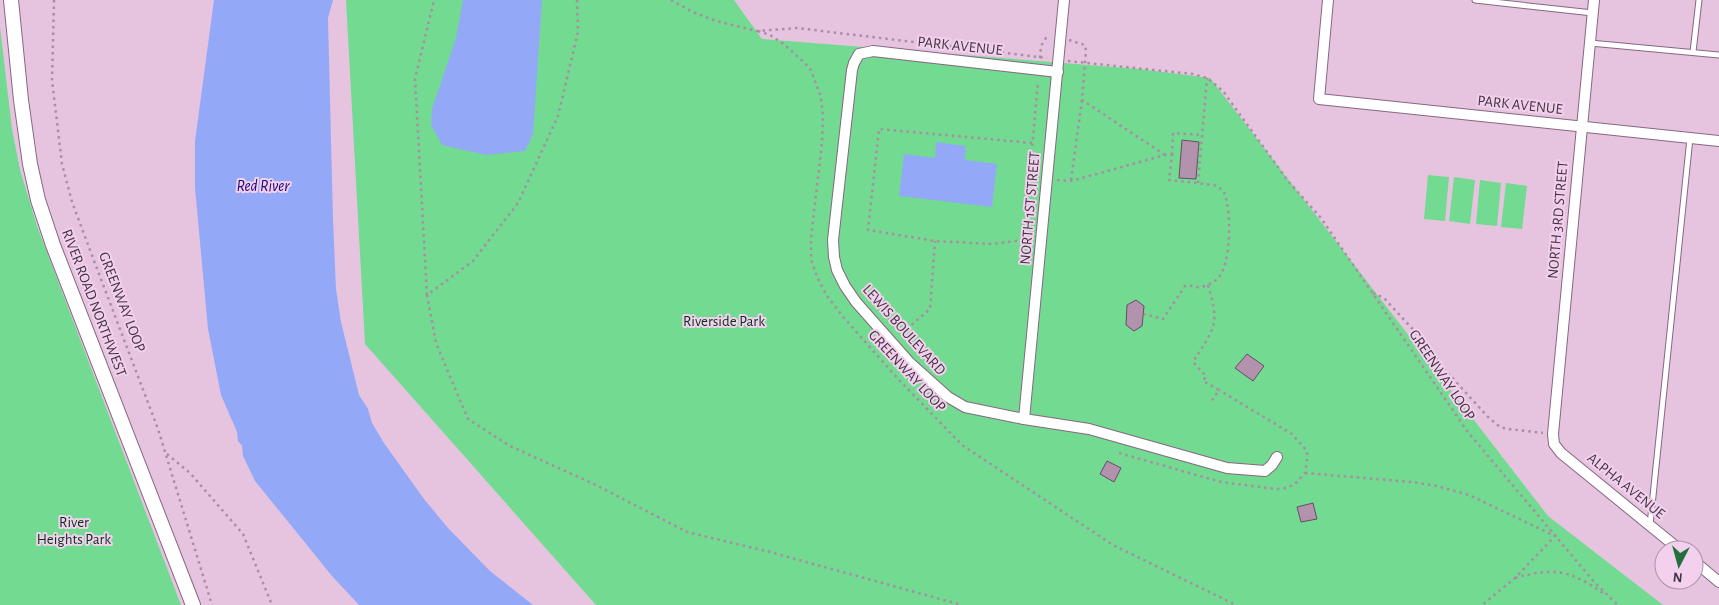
<svg xmlns="http://www.w3.org/2000/svg" width="1719" height="605" font-family="'Alegreya Sans',sans-serif">
<rect width="100%" height="100%" fill="#e6c4e0"/>
<g fill="#72da91">
<path d="M346,0H734L762,39L1139,69L1210,78L1548,516L1663,605H596L365,344Z"/>
<path d="M0,27L12,129L20,170L37,226L181,605H0Z"/>
<path d="M1428,175L1449,177L1445,221L1424,219Z"/>
<path d="M1454,177L1475,180L1470,224L1449,221Z"/>
<path d="M1480,180L1501,183L1497,226L1476,224Z"/>
<path d="M1506,183L1527,186L1522,229L1501,227Z"/>
</g>
<g fill="#93a9f8">
<path d="M214,0H333L328,18L333,219L336,289L341,322L359,395L368,409L372,423L384,443L424,499L448,528L490,571L533,605H359L332,576L255,481L243,456L242,446L238,441L237,432L221,395L208,329L195,188V141Z"/>
<path d="M463,0H542L533,134L525,151L486,155L442,145L431,125L432,109L456,38Z"/>
<path d="M936,142L966,146L965,160L997,164L992,207L899,196L904,154L935,158Z"/>
</g>
<g fill="#b392ad" stroke="#684b64">
<path d="M1182,140L1199,142L1196,179L1179,178Z"/>
<path d="M1136,300L1144,306L1142,326L1134,331L1126,325L1127,305Z"/>
<path d="M1247,354L1264,366L1253,381L1235,368Z"/>
<path d="M1107,461L1121,468L1114,482L1100,474Z"/>
<path d="M1313,503L1317,519L1301,522L1297,507Z"/>
</g>
<g fill="none" stroke-linecap="round" stroke-linejoin="round">
<g stroke="#866781" stroke-width="7">
<g id="lane">
<path d="M1475,0L1593,13"/>
<path d="M1590,43L1719,55"/>
<path d="M1693,52L1699,0"/>
<path d="M1650,525L1690,138"/>
</g>
</g>
<g stroke="#866781" stroke-width="12">
<g id="street">
<path d="M1328,0L1319,99L1719,141"/>
<path d="M1594,0L1553,434L1554,444L1561,453L1680,550"/>
<path d="M1058,72L873,51L859,54L854,63L852,70L833,240L834,257L837,270L845,286L856,302L910,363L948,397L965,407L1024,419L1089,429L1227,468L1265,471L1272,465L1277,457"/>
<path d="M1024,419L1064,0"/>
<path d="M1694,561L1719,582"/>
</g>
</g>
<g stroke="#866781" stroke-width="16">
<path id="secondary" d="M11,0L21,100L30,164L38,200L53,245L193,605"/>
</g>
<g stroke="#a88ea3" stroke-width="2.5" stroke-dasharray="2.5 4" stroke-linecap="butt">
<path d="M54,0L52,80L62,164L72,202L99,274L158,429L212,605"/>
<path d="M577,0L578,32L558,116L518,203L473,261L427,295L436,343L468,419L510,446L596,485L687,532L770,552L962,605"/>
<path d="M671,0L693,12L716,21L757,31L797,28L1047,58"/>
<path d="M758,31L770,35L785,45L810,68L821,97L823,117L822,143L811,238V259L817,277L827,296L844,318L899,380L962,445L1113,545L1236,605"/>
<path d="M1069,40L1085,45L1086,51L1082,100L1165,155"/>
<path d="M1040,58L1041,46L1046,38H1049"/>
<path d="M1068,61L1193,74L1207,78L1223,91L1288,181L1321,218L1467,431L1595,583L1618,605"/>
<path d="M1032,143L879,129L868,230L935,241L992,244L1024,240L1038,81"/>
<path d="M1172,155L1173,133L1202,135"/>
<path d="M1057,180L1071,181L1165,155H1172L1169,180L1214,185L1223,190C1232,207 1232,266 1217,279C1213,283 1205,287 1199,287C1194,288 1191,284 1185,286L1163,319L1144,314"/>
<path d="M1071,180L1082,100"/>
<path d="M1198,183L1207,78"/>
<path d="M1208,285C1220,325 1215,327 1193,362L1206,376L1203,381L1219,390L1211,402"/>
<path d="M1373,293L1384,298L1420,337L1446,371L1488,417L1500,427L1508,429L1543,433"/>
<path d="M427,295L415,79L434,0"/>
<path d="M871,299L902,333L930,309L935,241"/>
<path d="M902,333L922,357"/>
<path d="M1119,453L1221,482L1276,489L1286,488L1295,484L1305,473L1307,460V451L1292,434L1219,390"/>
<path d="M167,454L190,473L243,534L272,605"/>
<path d="M1305,473L1412,482L1437,486L1469,495L1555,536L1515,578L1482,605"/>
<path d="M1515,578C1553,567 1570,570 1603,593"/>
</g>
<use href="#lane" stroke="#fff" stroke-width="5"/>
<use href="#street" stroke="#fff" stroke-width="10"/>
<use href="#secondary" stroke="#fff" stroke-width="14"/>
</g>
<g text-anchor="middle" dominant-baseline="central" stroke-width="4" stroke-linejoin="round" paint-order="stroke">
<g font-size="15" fill="#423540" stroke="#f3d0ed">
<text transform="translate(960 46) rotate(6)">PARK AVENUE</text>
<text transform="translate(1520 105) rotate(6)">PARK AVENUE</text>
<text transform="translate(1030 208) rotate(-85)">NORTH 1ST STREET</text>
<text transform="translate(1558 220) rotate(-85)">NORTH 3RD STREET</text>
<text transform="translate(122 302) rotate(69)">GREENWAY LOOP</text>
<text transform="translate(94 303) rotate(69)">RIVER ROAD NORTHWEST</text>
<text transform="translate(904 330) rotate(48)">LEWIS BOULEVARD</text>
<text transform="translate(907 371) rotate(47)">GREENWAY LOOP</text>
<text transform="translate(1442 375) rotate(56)">GREENWAY LOOP</text>
<text transform="translate(1626 486) rotate(39)">ALPHA AVENUE</text>
</g>
<g font-size="15" fill="#033316" stroke="#f3d0ed">
<text x="724" y="321">Riverside Park</text>
<text x="74" y="522">River<tspan x="74" dy="17">Heights Park</tspan></text>
</g>
<g font-size="16" font-style="italic" fill="#17057f" stroke="#f3d0ed">
<text x="263" y="186">Red River</text>
</g>
</g>
<g transform="translate(1679 565) rotate(186)"><circle r="24" fill="#f3d0ed" stroke="#ac92a8"/>
<path d="M0-4L9 19L0 12L-9 19Z" fill="#23703f"/>
<text y="-8" font-size="14" font-weight="bold" text-anchor="middle" fill="#423540">N</text>
</g>
</svg>
